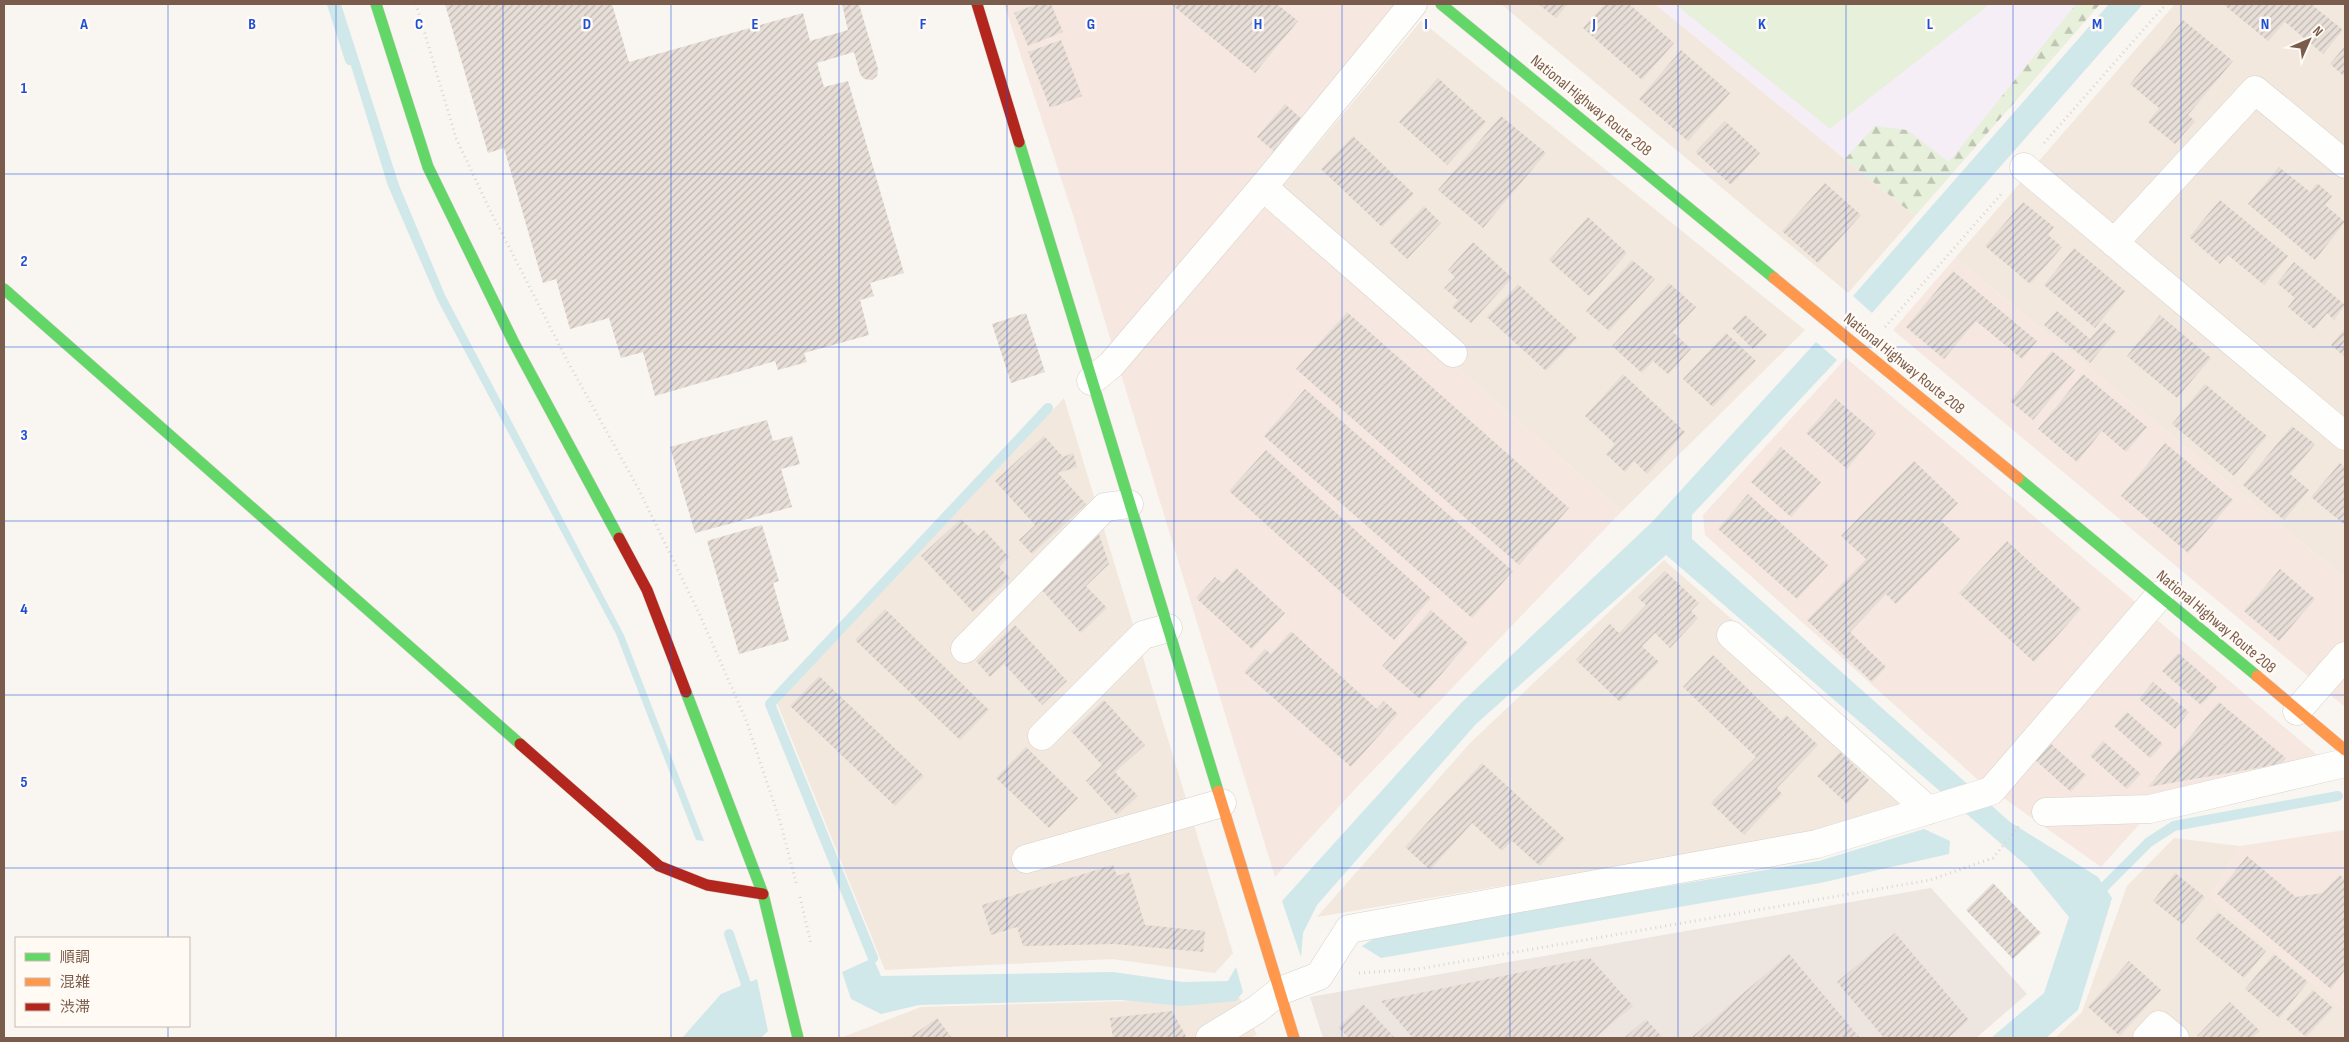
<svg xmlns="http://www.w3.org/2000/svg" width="2349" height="1042" font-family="'Sofia Sans Condensed','Noto Sans JP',sans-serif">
<defs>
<pattern id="forest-firs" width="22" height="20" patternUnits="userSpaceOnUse" patternTransform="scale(1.25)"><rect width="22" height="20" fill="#e7f0db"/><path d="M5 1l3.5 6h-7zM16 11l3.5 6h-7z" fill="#c0c6b4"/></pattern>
<pattern id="building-hatch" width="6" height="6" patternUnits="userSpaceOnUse" patternTransform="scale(1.25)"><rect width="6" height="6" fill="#e6ded7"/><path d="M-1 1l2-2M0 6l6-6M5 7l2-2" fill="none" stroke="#bfb7b1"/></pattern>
</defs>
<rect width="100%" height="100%" fill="#f9f5f0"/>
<g fill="#f2e8de">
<path d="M1501,4H1655L1915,216L1848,293Z"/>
<path d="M2175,4H2345V578L1955,258Z"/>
<path d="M1421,21L1805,330L1622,511L1268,204Z"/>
<path d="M1064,398L1233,953L1215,973L1112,959L885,970L777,703Z"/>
<path d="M1664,560L1932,794L1826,831L1317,917L1470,743Z"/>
<path d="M2174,838L2240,846L2210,897L2345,1009V1038H2055L2082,1012L2127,886Z"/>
<path d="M1240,998L1257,1035L1250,1038L843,1037L921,1007Z"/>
</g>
<g fill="#f6e8e1">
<path d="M1004,4H1395L1401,9L1113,348L1074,218Z"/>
<path d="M1268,204L1622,511L1356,788L1275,877L1120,371Z"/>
<path d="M1955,258L2345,578V707L1893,330Z"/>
<path d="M1846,358L2340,774L2145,818L2101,867L1977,779L1705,535L1703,515Z"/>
<path d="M2345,830V1009L2210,897L2240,846Z"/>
</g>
<path fill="#ede5e0" d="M1931,888L2027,994L1976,1038H1323L1310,997Z"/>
<path fill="#f6eef6" d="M1655,4H2100L1915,216Z"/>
<path fill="#e7f0db" d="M1675,4H1990L1830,129Z"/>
<path fill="url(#forest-firs)" d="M2076,4H2100L1915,216L1845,159L1875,126L1907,130L1949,162Z"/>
<g fill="#d0e8ea">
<path d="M332,4H341L399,185L445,295L624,635L704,841L696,840L616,634L438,301L388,186Z"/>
<path d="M2109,4H2143L1872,313L1853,296Z"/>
<path d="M1816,342L1837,360L1692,515V539L2010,822L2098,877L2112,898L2078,1010L2046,1038H1991L2044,993L2069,917L2028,867L1666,555L1476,724L1317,905L1303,933L1301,957L1282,901L1461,703L1652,522Z"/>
<path d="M1924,829L1950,841L1949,854L1820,883L1381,958L1362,946L1381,934L1819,861Z"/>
<path d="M873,958L881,976L1113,972L1183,982L1228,981L1236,967L1243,992L1236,1001L1182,1006L1121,1000L919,1005L881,1014L851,999L842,972Z"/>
<path d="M757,979L768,1031L761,1038H682L721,994Z"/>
</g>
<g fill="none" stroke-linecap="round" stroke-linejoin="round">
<g stroke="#d0e8ea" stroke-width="10">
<path d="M332,4L350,60"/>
<path d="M2102,889L2149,842L2174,826L2338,796"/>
<path d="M729,934L746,984L743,997"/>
<path d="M873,958L770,704L1048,408"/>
</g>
</g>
<g fill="url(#building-hatch)">
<path d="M445,4H612L629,62L803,13L810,41L848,30L842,4H859L878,69L877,76L872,80L864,79L860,74L854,52L817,63L824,87L848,81L904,273L870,283L874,296L860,300L869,335L804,353L807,362L778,370L775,361L655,396L643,352L621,358L609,318L570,329L556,279L543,283L504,148L488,153Z"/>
<path d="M1037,4H1051L1063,32L1028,46L1014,13Z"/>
<path d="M1171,4H1277L1298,21L1255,73Z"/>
<path d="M1538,4H1568L1556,18Z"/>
<path d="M1605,4H1629L1674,43L1642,80L1583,28Z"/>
<path d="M2223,4H2311L2343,30L2323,54L2285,22L2268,41Z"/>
<path d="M2183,20L2233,61L2188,115L2195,121L2175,144L2148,122L2159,108L2130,84Z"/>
<path d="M1061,40L1082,96L1050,108L1028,52Z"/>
<path d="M2345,46V77L2330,64Z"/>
<path d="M1681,50L1730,93L1688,141L1639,99Z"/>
<path d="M1438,78L1486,122L1447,165L1399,122Z"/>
<path d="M1285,104L1304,121L1276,153L1257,137Z"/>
<path d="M1501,116L1546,153L1483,228L1438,190Z"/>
<path d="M1725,121L1760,153L1731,185L1695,152Z"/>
<path d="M1353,136L1414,194L1382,227L1321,169Z"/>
<path d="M2279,167L2310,192L2317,183L2332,196L2325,205L2345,222L2315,260L2248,204Z"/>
<path d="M1825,183L1861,215L1818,263L1782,231Z"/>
<path d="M2220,200L2288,256L2264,285L2228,255L2220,264L2189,237Z"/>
<path d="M2023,202L2054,227L2048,235L2062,247L2030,284L1985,246Z"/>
<path d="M1424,206L1441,223L1407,259L1389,242Z"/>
<path d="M1588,217L1627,253L1589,296L1549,260Z"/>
<path d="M1473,242L1512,278L1471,323L1452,307L1458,300L1444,288L1455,277L1448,270Z"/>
<path d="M2074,248L2125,291L2095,328L2044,285Z"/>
<path d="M1632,260L1655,279L1609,331L1586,311Z"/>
<path d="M2294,262L2345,305L2334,320L2327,313L2314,329L2288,307L2295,298L2277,283Z"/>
<path d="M1953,271L2037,341L2022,359L1976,321L1944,359L1906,327Z"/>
<path d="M1669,283L1696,307L1673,332L1691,349L1668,374L1653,361L1642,373L1612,346Z"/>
<path d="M1518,284L1577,338L1546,371L1487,317Z"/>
<path d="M2057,311L2090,339L2104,322L2116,332L2090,363L2044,325Z"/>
<path d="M1347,312L1569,508L1519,565L1296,369Z"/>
<path d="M1026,313L1045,372L1011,383L992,324Z"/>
<path d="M1745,315L1767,335L1753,349L1732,328Z"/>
<path d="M2160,315L2211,358L2177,398L2127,356Z"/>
<path d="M2345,328V357L2331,345Z"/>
<path d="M1726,333L1756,361L1713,407L1683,379Z"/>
<path d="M2052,351L2075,370L2033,420L2010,401Z"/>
<path d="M1623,374L1685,432L1647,474L1634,461L1625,472L1606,454L1615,444L1585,416Z"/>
<path d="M2083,374L2147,427L2126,452L2102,431L2077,462L2038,429Z"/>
<path d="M2205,384L2267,436L2234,476L2172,424Z"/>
<path d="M1305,389L1513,571L1472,618L1264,436Z"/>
<path d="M1836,399L1876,433L1847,469L1806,433Z"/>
<path d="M767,420L773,441L792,436L800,464L781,469L792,507L695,533L670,447Z"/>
<path d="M2292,426L2315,444L2290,474L2309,490L2284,520L2243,485Z"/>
<path d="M1044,436L1063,457L1073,453L1077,467L1058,473L1086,504L1032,554L1019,540L1035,525L995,481Z"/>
<path d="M2165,443L2233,500L2188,553L2121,496Z"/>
<path d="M1781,447L1821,482L1791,517L1751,482Z"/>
<path d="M1266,450L1431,598L1394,640L1229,491Z"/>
<path d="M1914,461L1958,503L1941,521L1960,539L1896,604L1886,594L1850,632L1886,667L1872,682L1807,620L1866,559L1841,536Z"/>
<path d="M2340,463L2345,467V525L2311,497Z"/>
<path d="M1748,494L1828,565L1797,599L1718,529Z"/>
<path d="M961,519L978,536L984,530L1009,557L999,567L1010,578L973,612L921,556Z"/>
<path d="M762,525L779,581L773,583L789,640L739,654L707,541Z"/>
<path d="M1099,534L1109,564L1086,586L1107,608L1081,633L1040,588Z"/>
<path d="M2007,541L2081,609L2034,662L1959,593Z"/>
<path d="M1236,568L1285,613L1252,649L1196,598L1215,577L1223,583Z"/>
<path d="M2280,569L2315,599L2279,641L2244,611Z"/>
<path d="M1665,571L1699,603L1691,611L1698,618L1670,648L1655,633L1642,646L1659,662L1620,702L1576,660L1610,624L1619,633L1646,605L1638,598Z"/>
<path d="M885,609L989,710L960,740L855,640Z"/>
<path d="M1431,610L1468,643L1420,699L1382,666Z"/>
<path d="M1015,625L1067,681L1042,705L1004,664L990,677L976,661Z"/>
<path d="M1291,631L1377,709L1384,701L1398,714L1351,767L1244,672L1265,649L1271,654Z"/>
<path d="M2178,653L2217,687L2201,705L2162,671Z"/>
<path d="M1713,655L1781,721L1786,715L1818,745L1777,788L1782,794L1744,835L1711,803L1756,757L1683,687Z"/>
<path d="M819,676L924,776L895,806L790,706Z"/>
<path d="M2153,682L2189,712L2175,729L2139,699Z"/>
<path d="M1104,700L1145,745L1115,772L1138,796L1117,815L1086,781L1102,765L1071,731Z"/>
<path d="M2219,702L2286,758L2280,764L2148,787Z"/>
<path d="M2127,712L2163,744L2150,758L2114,726Z"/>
<path d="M2103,741L2141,774L2127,789L2090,756Z"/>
<path d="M2049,742L2086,775L2071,792L2034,759Z"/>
<path d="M1026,747L1078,798L1049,828L996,778Z"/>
<path d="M1840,752L1869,780L1847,804L1817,776Z"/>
<path d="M1482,763L1565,839L1540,866L1512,841L1502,851L1472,823L1430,870L1405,847Z"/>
<path d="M2247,856L2296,897L2322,893L2340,875L2345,880V970L2331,989L2217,894Z"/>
<path d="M1113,865L1117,876L1129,872L1145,925L1205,931L1203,952L1114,944L1023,946L1017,927L991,935L982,905Z"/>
<path d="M2175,873L2205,897L2182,924L2153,901Z"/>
<path d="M1993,883L2041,933L2013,959L1966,910Z"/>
<path d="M2218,912L2266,951L2244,978L2196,939Z"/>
<path d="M1895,933L1969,1020L1948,1038H1884L1837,982Z"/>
<path d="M1789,954L1860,1038H1691Z"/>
<path d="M2274,954L2308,982L2279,1018L2245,989Z"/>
<path d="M1590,958L1633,1006L1595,1038H1413L1381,1001Z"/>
<path d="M2129,961L2161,990L2120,1036L2088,1007Z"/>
<path d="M2313,990L2333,1008L2306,1037L2286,1019Z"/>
<path d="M2230,1002L2260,1031L2252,1038H2200L2197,1036Z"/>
<path d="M1363,1004L1371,1012L1395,1038H1349L1338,1027Z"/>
<path d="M1172,1011L1187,1038H1113L1110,1018Z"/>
<path d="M937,1018L952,1038H909Z"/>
<path d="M1646,1019L1663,1038H1624Z"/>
</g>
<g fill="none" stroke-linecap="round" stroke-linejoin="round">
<g stroke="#d7d1cb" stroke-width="29">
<g id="street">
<path d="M2024,167L2345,436"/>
<path d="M1263,187L1453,353"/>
<path d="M2114,243L2255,90L2345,164"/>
<path d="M1091,381L1111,365L1263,187L1413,4"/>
<path d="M1731,635L1928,810"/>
<path d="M965,649L1105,507L1129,504"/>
<path d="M2297,711L2345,656"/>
<path d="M1042,736L1143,635L1168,628"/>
<path d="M2046,812L2150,809L2345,763"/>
<path d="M1026,859L1222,803"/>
<path d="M1210,1038L1256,1010L1280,991L1319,976L1349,929L1817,844L1991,791L2160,595"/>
<path d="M2147,1038L2159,1025L2175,1038"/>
</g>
</g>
<g stroke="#d9d2cb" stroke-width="12">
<g id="fast">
<path d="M376,4L428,167L513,341L619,538"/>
<path d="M1441,4L1774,278"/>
<path d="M1019,142L1218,791"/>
<path d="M4,289L520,744"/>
<path d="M2018,478L2257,676"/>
<path d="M686,692L763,894L798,1038"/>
</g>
</g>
<g stroke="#d9d2cb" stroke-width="12">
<g id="slow">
<path d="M1774,278L2018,478"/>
<path d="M2257,676L2345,750"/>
<path d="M1218,791L1294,1038"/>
</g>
</g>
<g stroke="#d9d2cb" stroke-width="12">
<g id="jam">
<path d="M977,4L1019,142"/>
<path d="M619,538L647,590L686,692"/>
<path d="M520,744L659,866L707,885L763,894"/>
</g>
</g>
<g stroke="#dcd5d0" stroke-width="3" stroke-dasharray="1 4" stroke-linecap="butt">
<path d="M416,4L456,138L488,206L568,362L638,488L699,613L746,720L780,821L797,886"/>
<path d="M2044,143L2166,4"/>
<path d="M1885,327L2003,192"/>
<path d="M800,897L811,944"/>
<path d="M1359,973L1418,969L1930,880L1993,858L2019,826"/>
</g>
<use href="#street" stroke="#fefefd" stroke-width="28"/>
<use href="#fast" stroke="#63d668" stroke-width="11"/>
<use href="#slow" stroke="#ff974d" stroke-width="11"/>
<use href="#jam" stroke="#b3261e" stroke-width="11"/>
</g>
<path fill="none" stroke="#1d4ed8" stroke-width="1" stroke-opacity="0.55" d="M168,4V938M336,4V1038M503,4V1038M671,4V1038M839,4V1038M1007,4V1038M1174,4V1038M1342,4V1038M1510,4V1038M1678,4V1038M1846,4V1038M2013,4V1038M2181,4V1038M4,174H2345M4,347H2345M4,521H2345M4,695H2345M4,868H2345M168,1026V1038"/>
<g text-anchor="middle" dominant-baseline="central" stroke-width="5" stroke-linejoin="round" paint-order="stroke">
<g font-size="16" fill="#7a5c4d" stroke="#fffaf3">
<text transform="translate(1591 106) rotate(39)">National Highway Route 208</text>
<text transform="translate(1904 364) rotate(39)">National Highway Route 208</text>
<text transform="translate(2216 622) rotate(40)">National Highway Route 208</text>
</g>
</g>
<g font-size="16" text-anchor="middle" font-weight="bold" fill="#1d4ed8" stroke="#fffaf3" stroke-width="5" stroke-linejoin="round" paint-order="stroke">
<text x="84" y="29">A</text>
<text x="252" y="29">B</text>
<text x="419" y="29">C</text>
<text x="587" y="29">D</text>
<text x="755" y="29">E</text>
<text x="923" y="29">F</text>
<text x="1091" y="29">G</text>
<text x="1258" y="29">H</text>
<text x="1426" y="29">I</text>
<text x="1594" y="29">J</text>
<text x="1762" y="29">K</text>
<text x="1930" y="29">L</text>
<text x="2097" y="29">M</text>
<text x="2265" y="29">N</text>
<text x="24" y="93">1</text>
<text x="24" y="266">2</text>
<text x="24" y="440">3</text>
<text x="24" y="614">4</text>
<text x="24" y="787">5</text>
</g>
<rect width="2349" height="1042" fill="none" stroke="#7a5c4d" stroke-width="10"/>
<rect x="15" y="937" width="175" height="90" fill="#fffaf3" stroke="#cabbb1"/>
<rect x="25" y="953" width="25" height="8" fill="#63d668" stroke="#cabbb1"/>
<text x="60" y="962" font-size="15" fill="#7a5c4d">順調</text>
<rect x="25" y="978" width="25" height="8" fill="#ff974d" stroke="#cabbb1"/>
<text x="60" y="987" font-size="15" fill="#7a5c4d">混雑</text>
<rect x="25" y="1003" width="25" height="8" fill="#b3261e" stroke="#cabbb1"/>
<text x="60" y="1012" font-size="15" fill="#7a5c4d">渋滞</text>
<g transform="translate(2309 40) rotate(45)" stroke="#fffaf3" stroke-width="4" paint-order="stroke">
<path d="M0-4L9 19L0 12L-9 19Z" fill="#7a5c4d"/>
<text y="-8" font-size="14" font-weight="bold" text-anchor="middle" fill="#7a5c4d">N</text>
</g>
</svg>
